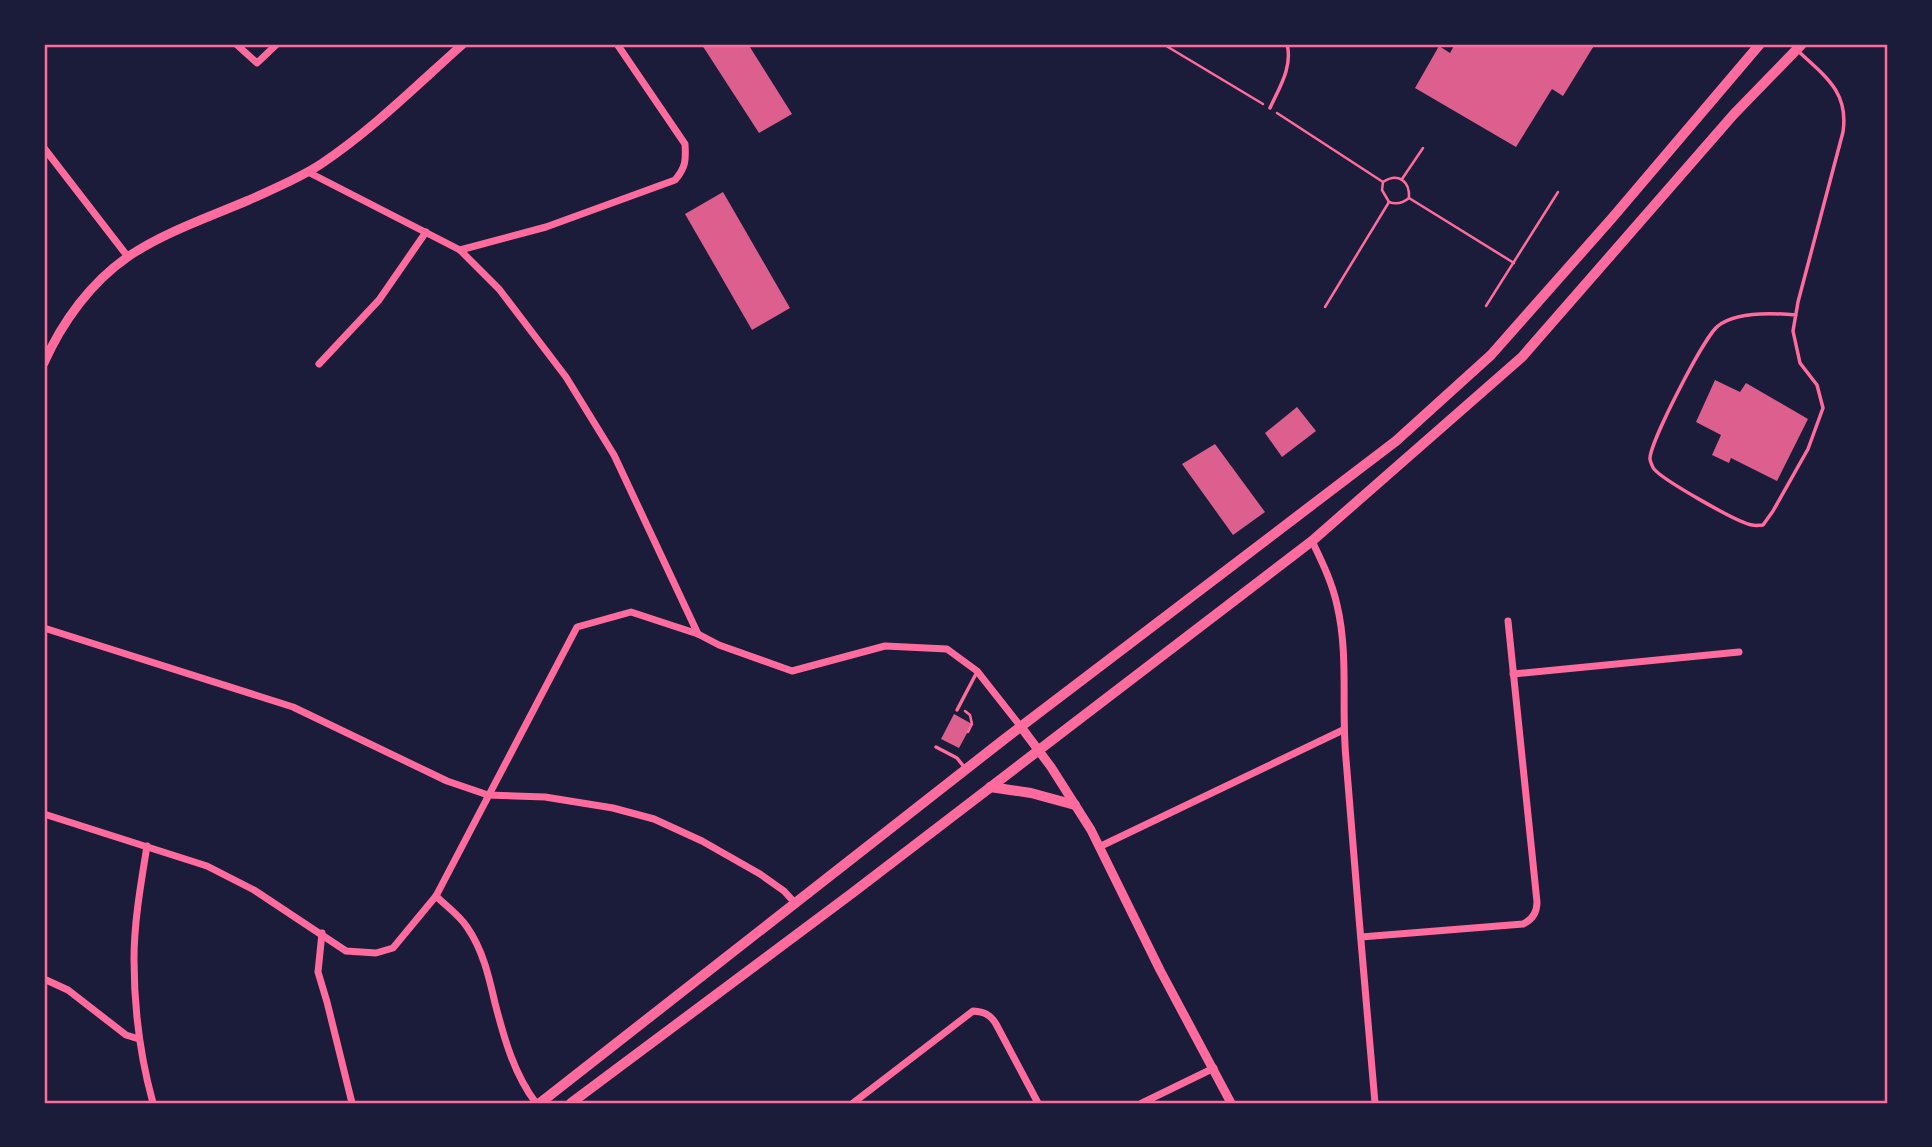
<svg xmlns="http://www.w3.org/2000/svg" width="1932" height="1147" font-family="Lora,serif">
<rect width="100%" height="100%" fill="#1b1b3a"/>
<g fill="#dd5f8e">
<path d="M704,44H748L792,114L759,133L702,45Z"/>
<path d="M1455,44H1595L1563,96L1552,89L1516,147L1415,88L1439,46L1450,53Z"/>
<path d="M723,192L790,308L752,330L685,214Z"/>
<path d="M1715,380L1740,392L1746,383L1808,419L1777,481L1731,458L1729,463L1712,455L1721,435L1696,422Z"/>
<path d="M1297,407L1316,431L1282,457L1265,433Z"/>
<path d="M1215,444L1265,512L1233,535L1182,464Z"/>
<path d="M954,714L972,724L959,748L941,739Z"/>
</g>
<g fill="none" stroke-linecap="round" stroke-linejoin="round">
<g stroke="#ff6b9d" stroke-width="2.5">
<path d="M1163,44L1263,104"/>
<path d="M1277,113L1383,182L1382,190L1389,202C1397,205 1403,203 1409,198L1514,263"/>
<path d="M1402,179L1423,148"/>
<path d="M1383,182C1398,172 1410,181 1409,198"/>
<path d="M1486,306L1558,192"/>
<path d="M1325,307L1389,202"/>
<path d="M965,711L970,715L972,724L968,732"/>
</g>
<g stroke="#ff6b9d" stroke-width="3.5">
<path d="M1270,108C1279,88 1293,67 1287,44"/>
<path d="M1796,315C1774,313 1736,311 1718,326C1705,335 1649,444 1650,459C1650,461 1653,468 1654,469C1663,480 1738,523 1752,525C1756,526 1759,525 1763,525L1773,511L1808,449L1823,408L1817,385L1800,363L1793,331L1798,302L1843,132C1849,92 1825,76 1798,51"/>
<path d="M957,710L977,672"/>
<path d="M936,747L957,758L965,768"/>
</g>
<g stroke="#ff6b9d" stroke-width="7">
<path d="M236,44L257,63L277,44"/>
<path d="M44,148L128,257"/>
<path d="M308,172L460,250L499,289L566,377L614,455L698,634"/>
<path d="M460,250L546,227L675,180C686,167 686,160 685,144L617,44"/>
<path d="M319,364L379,300L426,232"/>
<path d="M1312,541C1322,562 1332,582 1337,605C1349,655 1341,708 1346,759C1355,874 1365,988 1375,1103"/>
<path d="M44,628L293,707L447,781L488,795L545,797L613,808L654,819L702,841L760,874L784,891L795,903"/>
<path d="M1513,674L1739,652"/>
<path d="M44,814L207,866L254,890L346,951L376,953L393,948L436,896L577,627L631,612L698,634L719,645L792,671L885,646L947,649L977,671L1021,727"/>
<path d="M147,846C141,883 134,922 134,959C134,1008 140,1056 153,1103"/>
<path d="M1099,847L1343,730"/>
<path d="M436,896C446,906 459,915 467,927C483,950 489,977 495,1003C504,1038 514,1074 536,1103"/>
<path d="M322,933L318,972L327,1002L352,1103"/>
<path d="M1361,937L1523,924C1532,920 1537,913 1537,902L1508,621"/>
<path d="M44,979L68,990L126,1035L139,1039"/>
<path d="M853,1103L973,1011C984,1012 990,1014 996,1024L1038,1103"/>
<path d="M1142,1103L1214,1068"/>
</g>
<g stroke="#ff6b9d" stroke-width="9">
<path d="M44,363C62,322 91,282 129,256C165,232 209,217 249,200C273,189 298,179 321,164C372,130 417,85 463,44"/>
<path d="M1021,727L1051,767L1091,830L1160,970L1231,1103"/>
</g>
<g stroke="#ff6b9d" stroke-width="10">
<path d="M990,787L1031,793L1075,805"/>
<path d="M540,1103L1002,741L1396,441L1491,355L1613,217L1760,44"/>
<path d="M571,1103L851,894L1312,541L1522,357L1734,114L1802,44"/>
</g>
</g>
<rect width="1932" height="1147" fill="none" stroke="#1b1b3a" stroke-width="91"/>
<rect x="46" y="46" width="1840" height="1056" fill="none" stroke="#ff6b9d" stroke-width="2.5"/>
</svg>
